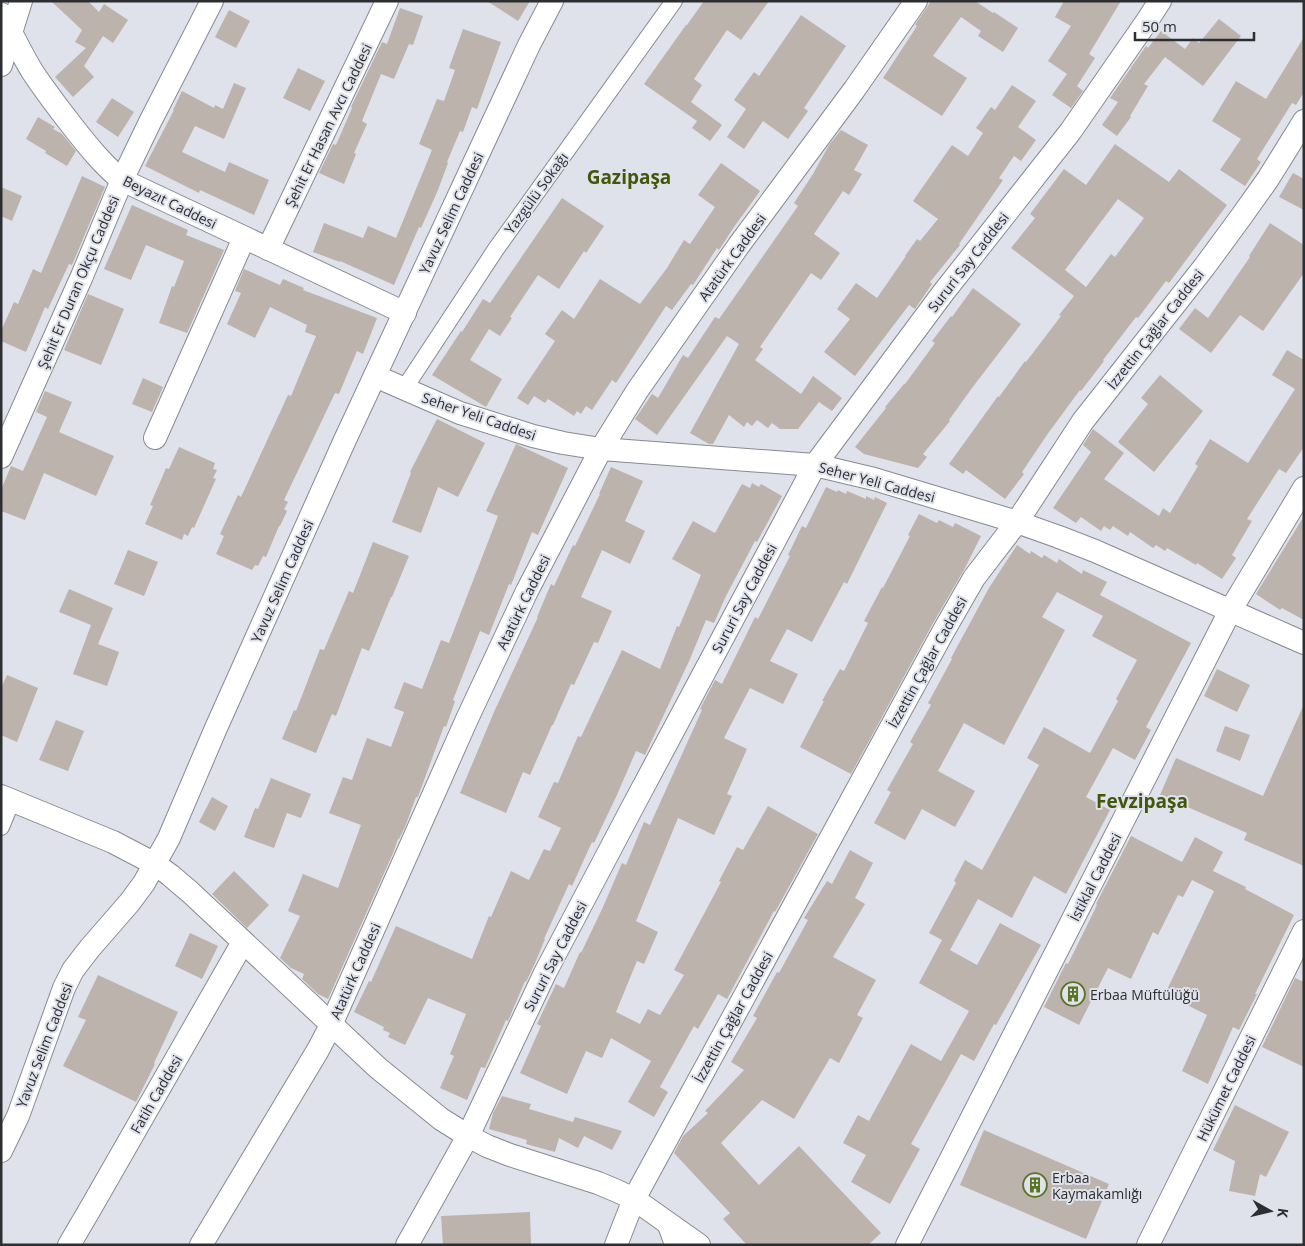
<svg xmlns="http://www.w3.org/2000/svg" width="1305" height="1246" font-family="'Open Sans',sans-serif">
<rect width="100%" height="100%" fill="#dfe2eb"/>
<g fill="#bbb3ac" fill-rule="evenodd">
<path d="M51,1H88L99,12L104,4L128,20L113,43L103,36L84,66L94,77L73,97L55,77L86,48L75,42L82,30Z"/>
<path d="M487,1H530L518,21Z"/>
<path d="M704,1H769L741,40L727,30L694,79L702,85L691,102L722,125L710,141L692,128L697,121L644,84L686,25H687Z"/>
<path d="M931,1H975L993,13L994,12L1018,28L1003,52L978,36L981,31L961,17L933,56L967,78L942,116L883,78L917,26L915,25Z"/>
<path d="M1064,1H1121L1089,54L1095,58L1077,86L1083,91L1071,108L1052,95L1067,74L1048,61L1071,26L1055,17Z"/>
<path d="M400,8L423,16L413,45L409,44L394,79L381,74L362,121L367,124L354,153L356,154L344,184L319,173L333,144L336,145L352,108L351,107L382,42L387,44Z"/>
<path d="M229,10L250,21L236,48L215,37Z"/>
<path d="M801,15L846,46L804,108L808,111L788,139L763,121L744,149L727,137L746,109L734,100L754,72L759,76Z"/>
<path d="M1219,19L1241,36L1203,86L1165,57L1144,84L1148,86L1130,116L1131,117L1117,136L1102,125L1118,102L1110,98L1146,46L1148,48L1161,31L1185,49L1193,38L1199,43Z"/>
<path d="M463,29L501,42L477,109L472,107L463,132L460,131L447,162L448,163L438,190L421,228L419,227L394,285L340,261V262L313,252L324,223L363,238L368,226L396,238L432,150L419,144L437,99L444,101L455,70L449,68Z"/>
<path d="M1304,37V92L1296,105L1292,103L1257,159L1261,162L1245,186L1220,170L1241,139L1212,121L1236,81L1266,99Z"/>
<path d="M298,68L325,81L310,111L283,98Z"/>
<path d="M234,83L246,88L224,139L195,126L182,152L225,172L229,162L269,180L254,215L200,190L199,193L145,166L174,110H173L182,91L214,108L215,105L223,109Z"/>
<path d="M1012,85L1036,101L1018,127L1036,140L1021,161L1014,156L999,178L1003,180L959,244L960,245L930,282L932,284L915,309L909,305L855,376L824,352L850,319L837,309L856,283L877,298L906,256H905L917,239L920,241L938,219L913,201L952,145L968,156L983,133L976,128L991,107L995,110Z"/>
<path d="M112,98L134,112L118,137L96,122Z"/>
<path d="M38,117L55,127L53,129L62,134L76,151L67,166L45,153L46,151L26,139Z"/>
<path d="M841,130L868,145L854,170L862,174L849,195L843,191L814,234L840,253L821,280L811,273L760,347L763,349L755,360L801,394L813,376L842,398L832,411L819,402L798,429H780L772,423L768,428L757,420L752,426L747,422L744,427L729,415L713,444H709L690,433L739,344L727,336L657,435L635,419L652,394L658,398L683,355L688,358L715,317L719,319L798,206L794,203L813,174L829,145Z"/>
<path d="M1115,144L1169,182L1179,169L1227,205L1169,283L1166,281L1138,318L1136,317L1103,360L1104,361L1081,391L1080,390L1049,432L1022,472L1024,474L1005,499L966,470L963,474L949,464L998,396L999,397L1025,361L1026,362L1061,316L1059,315L1074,296L1011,248L1035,218L1030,214L1064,169L1086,185ZM1118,199L1144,218L1115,257L1111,254L1086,287L1065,270Z"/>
<path d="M721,163L760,191L734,227L719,250L717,248L693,285L691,284L672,310L666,306L616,383L612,380L592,410L586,406L581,414L577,411L574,416L548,399L545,403L534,396L528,405L517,398L555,341L545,334L562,310L574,319L600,279L640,304L667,268L684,240L690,244L715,207L698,195Z"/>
<path d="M1293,173L1304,179V210L1279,197Z"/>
<path d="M82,176L105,187L72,265L69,264L48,309L45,307L26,352L1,341V331L14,302L18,304L33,269L41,273Z"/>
<path d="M1,187L22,196L12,221L1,216Z"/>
<path d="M562,198L604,226L586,253L584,251L559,289L538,275L510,317L512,318L500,336L489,329L470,360L502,379L486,407L432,375L461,331L462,332L483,299L490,303Z"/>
<path d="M132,205L188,230L186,235L224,250L187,333L159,323L172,286L174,287L184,261L146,245L131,280L104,269Z"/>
<path d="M1270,223L1304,245V273L1263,331L1240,315L1211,353L1179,329L1195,308L1208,318L1250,257L1249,256Z"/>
<path d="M244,269L280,285L283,279L304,288L303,290L377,318L363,354L357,351L339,394L335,393L284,500L288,502L284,509L287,511L280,526H279L266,557L263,556L258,566L255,565L252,570L216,554L224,536L220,534L238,495L241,497L288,395L291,396L316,336L305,332L307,325L270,307L255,338L227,324L241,293L235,291Z"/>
<path d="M973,288L1021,324L972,388L949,420L950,421L923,454L927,457L918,468L864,454L855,447L886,408L885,407L904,384H905L935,343L932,341L951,316L952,317Z"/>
<path d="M88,294L124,309L101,365L64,350Z"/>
<path d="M1287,350L1304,360V447L1286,473L1279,469L1247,519L1252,521L1232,555L1236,558L1222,579L1197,563L1196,565L1167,548L1165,551L1156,545L1153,548L1130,532L1128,536L1113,526L1110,530L1104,526L1101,531L1081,517L1076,523L1053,508L1091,452L1083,445L1093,429L1124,453L1104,479L1159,516L1163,508L1170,513L1198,466L1195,464L1210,439L1248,463L1295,389L1272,375Z"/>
<path d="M1160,375L1203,411L1154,472L1118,442L1148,404L1141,398Z"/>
<path d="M143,378L163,387L152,412L132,404Z"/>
<path d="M45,391L72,402L59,432L114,456L96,496L44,473L25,520L1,511V490L11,466L23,471L47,417L36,412Z"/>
<path d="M437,419L485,443L458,497L438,487L421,533L392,522L411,473L410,472Z"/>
<path d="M516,444L568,468L538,535L532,532L511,585L509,584L489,635L480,631L453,700L455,701L446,727L444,726L419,794L418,797H416L405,827L399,839H398L393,853L328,999L318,994L302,979L304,974L291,968L280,958L300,916L288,911L303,874L338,888L361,825L329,813L343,777L352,780L367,738L391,747L404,712L394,708L404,682L422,689L441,640L449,643L498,516L486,511Z"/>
<path d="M179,447L215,463L213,469L217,470L213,478L216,479L194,528L192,527L188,536L184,534L182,540L145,524L153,506L150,505L161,480L166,468L169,469Z"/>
<path d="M611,467L643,481L625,521L645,531L630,564L602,550L581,597L612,611L598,643L594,642L574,685L571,684L553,725H552L530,775L523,772L506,813L460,793L494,712L538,617H537L551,584L554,586L573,545L575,546L600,494H599Z"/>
<path d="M752,483L759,487L761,484L782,496L757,542L755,541L726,596L714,623L706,620L690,659L645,755L636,751L616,797L594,843L592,842L572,886L569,884L544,939H545L535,963L526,982L525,981L508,1021L506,1020L485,1068L481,1067L467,1100L440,1088L454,1056L450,1054L466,1014L428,998L405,1045L388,1037L390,1033L383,1030L384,1027L354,1012L369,981L371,982L396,926L472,959L489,916L491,917L511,871L529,880L544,849L550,851L561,828L538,817L554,782L558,783L578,736L581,737L622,650L660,669L677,626L679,627L701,575L672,559L693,521L715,533L742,484L750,488Z"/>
<path d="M826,487L837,492L838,490L846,494L847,491L866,499V496L874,500L875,497L887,503L847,584L844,582L812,642L787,629L770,661L798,674L783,704L750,688L724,738L747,749L727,794L732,796L714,835L678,818L636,921L658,932L644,964L637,961L616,1012L640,1024L648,1009L660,1015L684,975L674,970L721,882L719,881L737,847L743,850L768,806L818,834L775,912L774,911L727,999L718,994L698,1029L694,1026L660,1087L668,1092L654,1117L628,1102L651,1061L611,1038L602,1058L586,1051L567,1094L520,1073L541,1026L537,1024L556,984L564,988L580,952L581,953L603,907L622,863L626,865L644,822L650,825L702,710L700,709L715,680L722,684L755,617L758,619L790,556L788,555L802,526L806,528Z"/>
<path d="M919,514L937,523L939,520L953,527L955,523L981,536L965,568L932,625L851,774L800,747L824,701H822L840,669L844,671L868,623L864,621L882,587L883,588L910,536L908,535Z"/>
<path d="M1304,516V620L1282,608L1280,610L1256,594Z"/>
<path d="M373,542L409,556L392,597H391L369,651L362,648L336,716L332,714L316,753L282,739L294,710L296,711L320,649L324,650L349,591L353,593Z"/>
<path d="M1017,545L1030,554L1031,551L1042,558L1044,555L1057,563L1059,559L1082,574L1083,570L1107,582L1100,595L1191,643L1146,727L1151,730L1135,760L1113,748L1086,797L1110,810L1066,894L1034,876L1012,918L978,899L950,950L977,965L1000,923L1041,945L996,1025L994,1024L974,1061L961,1054L911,1144L920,1149L890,1204L851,1182L866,1155L843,1143L858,1115L869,1121L911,1044L941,1061L969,1011L919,983L942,940L929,933L956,883L954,881L965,860L982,870L1039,765L1027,758L1044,727L1090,753L1118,701L1116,699L1137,660L1092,636L1103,616L1057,592L1042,617L1065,630L1004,745L964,723L938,771L975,791L955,827L922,809L905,840L874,823L891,792L887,790L913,744L910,742L931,705L928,703L952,659L951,658L989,588Z"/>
<path d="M128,550L158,562L144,596L114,584Z"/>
<path d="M69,589L113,608L98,644L119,652L107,686L73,674L91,625L59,612Z"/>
<path d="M1217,669L1250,685L1237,712L1204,696Z"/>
<path d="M7,675L38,688L17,742L1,735V688Z"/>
<path d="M1304,704V866L1244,840L1247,833L1160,795L1176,758L1263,796Z"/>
<path d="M56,720L84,731L68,771L39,760Z"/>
<path d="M1225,726L1250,735L1240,761L1216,751Z"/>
<path d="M271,778L311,794L301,818L287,813L274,848L244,837L255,808L258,809Z"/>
<path d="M212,797L228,806L215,831L199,822Z"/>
<path d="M1131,836L1182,862L1195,837L1223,852L1213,871L1246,887L1245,889L1294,915L1255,994H1257L1239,1030L1233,1027L1208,1084L1182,1071L1207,1015L1165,994L1214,891L1192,880L1183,897L1178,895L1158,935L1153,932L1131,979L1108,968L1079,1025L1044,1007L1066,963L1068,964L1097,905L1096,904Z"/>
<path d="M850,850L873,863L855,898L865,904L833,957L876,980L857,1015L863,1018L839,1063L830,1058L794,1119L762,1100L721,1143L759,1185L799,1146L881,1233L868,1245H747L723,1219L730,1213L674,1153L683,1136L708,1113L705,1111L744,1070L731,1062L757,1018L753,1016L777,972L779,973L808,920L804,918L827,881L832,884Z"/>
<path d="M234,871L269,905L247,928L212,894Z"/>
<path d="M190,933L218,946L202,979L175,966Z"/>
<path d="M98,975L178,1012L154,1063L155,1064L136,1102L63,1066L86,1020L78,1017Z"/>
<path d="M1295,978L1304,982V1067L1262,1047Z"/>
<path d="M502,1096L531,1104L529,1109L573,1122L575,1117L622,1131L612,1150L584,1136L578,1148L559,1138L555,1152L526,1144L527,1140L489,1129L493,1113Z"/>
<path d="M1235,1105L1289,1132L1266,1177L1260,1174L1255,1196L1229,1191L1235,1161L1213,1150Z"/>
<path d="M984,1130L1109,1184L1086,1239L960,1185Z"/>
<path d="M530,1212L531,1245H443L441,1216Z"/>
</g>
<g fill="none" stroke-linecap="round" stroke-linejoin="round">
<g stroke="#888a93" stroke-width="18">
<g id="street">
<path d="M404,389L496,249L674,1"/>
<path d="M1,827L12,800"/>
<path d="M664,1220L673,1245"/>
</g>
</g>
<g stroke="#888a93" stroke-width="24">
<g id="secondary">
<path d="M1,14C12,33 21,53 32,71C45,91 59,109 73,127C88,146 103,165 122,180L405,313"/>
<path d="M1,65L21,1"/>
<path d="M268,249L387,1"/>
<path d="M375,376L460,413L533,436L563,443L601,449L815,465L874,479L1017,522L1059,537L1095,551L1304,643"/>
<path d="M155,438L244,238"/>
<path d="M1,457L82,276L122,180L150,122L212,1"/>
<path d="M1,796L113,842L155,864L170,875L190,892L378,1068L441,1119L468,1136L487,1146L510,1155L598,1183L617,1191L634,1199L699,1245"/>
<path d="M1,1151L18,1116L64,988L73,970L90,948L130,902L144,883L169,838L216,728L344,442L529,45L552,1"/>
<path d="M69,1245L89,1211L243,942"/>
<path d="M201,1245L318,1050L331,1025L467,719L527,591L601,449L637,391L739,245L854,90L916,1"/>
<path d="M407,1245L468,1136L545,973L632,808L815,465L943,293L1070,132L1147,21L1160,1"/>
<path d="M616,1245L634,1199L943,632L974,578L1017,522L1083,421L1205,266L1241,217L1268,179L1304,121"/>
<path d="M907,1245L1230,611L1304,488"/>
<path d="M1148,1245L1304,931"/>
</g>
</g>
<use href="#street" stroke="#fff" stroke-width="16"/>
<use href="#secondary" stroke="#fff" stroke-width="22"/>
</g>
<defs>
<g id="building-ring" transform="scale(1.25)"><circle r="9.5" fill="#dfe2eb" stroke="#5b7325" stroke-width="1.5"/><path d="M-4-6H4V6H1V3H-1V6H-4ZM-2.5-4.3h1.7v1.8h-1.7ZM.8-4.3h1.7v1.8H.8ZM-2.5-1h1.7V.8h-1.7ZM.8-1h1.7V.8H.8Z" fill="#5b7325"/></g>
</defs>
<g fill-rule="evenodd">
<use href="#building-ring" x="1073" y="994"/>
<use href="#building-ring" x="1035" y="1185"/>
</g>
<g text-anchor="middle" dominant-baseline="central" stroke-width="4" stroke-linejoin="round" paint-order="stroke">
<g font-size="14" fill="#2d2e31" stroke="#dfe2eb">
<text transform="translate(328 125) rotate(-64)">Şehit Er Hasan Avcı Caddesi</text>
<text transform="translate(536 193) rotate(-54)">Yazgülü Sokağı</text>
<text transform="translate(170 202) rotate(26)">Beyazıt Caddesi</text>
<text transform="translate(451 213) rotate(-65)">Yavuz Selim Caddesi</text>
<text transform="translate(732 257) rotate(-54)">Atatürk Caddesi</text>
<text transform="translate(968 262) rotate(-52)">Sururi Say Caddesi</text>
<text transform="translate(78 282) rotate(-67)">Şehit Er Duran Okçu Caddesi</text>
<text transform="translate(1155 329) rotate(-52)">İzzettin Çağlar Caddesi</text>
<text transform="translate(479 416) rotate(19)">Seher Yeli Caddesi</text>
<text transform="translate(877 482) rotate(15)">Seher Yeli Caddesi</text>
<text transform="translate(282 581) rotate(-66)">Yavuz Selim Caddesi</text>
<text transform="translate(744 598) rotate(-62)">Sururi Say Caddesi</text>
<text transform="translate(523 602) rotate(-64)">Atatürk Caddesi</text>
<text transform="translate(927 662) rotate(-61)">İzzettin Çağlar Caddesi</text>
<text transform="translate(1095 877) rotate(-63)">İstiklal Caddesi</text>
<text transform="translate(555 956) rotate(-63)">Sururi Say Caddesi</text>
<text transform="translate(355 971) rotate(-66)">Atatürk Caddesi</text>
<text transform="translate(733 1017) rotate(-61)">İzzettin Çağlar Caddesi</text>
<text transform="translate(44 1045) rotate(-69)">Yavuz Selim Caddesi</text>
<text transform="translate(1226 1088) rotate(-64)">Hükümet Caddesi</text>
<text transform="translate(156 1094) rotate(-60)">Fatih Caddesi</text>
</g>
<g font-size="14" fill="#2d2e31" stroke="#dfe2eb" text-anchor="start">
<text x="1090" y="994">Erbaa Müftülüğü</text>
<text x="1052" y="1177">Erbaa<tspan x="1052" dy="16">Kaymakamlığı</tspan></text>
</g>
<g font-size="19" font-weight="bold" fill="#42570c" stroke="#dfe2eb">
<text x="629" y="177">Gazipaşa</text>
<text x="1142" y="801">Fevzipaşa</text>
</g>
</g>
<rect width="1305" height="1246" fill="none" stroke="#2d2e31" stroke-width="5"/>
<g transform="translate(1270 1211) rotate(98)" stroke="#dfe2eb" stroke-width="4" paint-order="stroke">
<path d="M0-4L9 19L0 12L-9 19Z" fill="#2d2e31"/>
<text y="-8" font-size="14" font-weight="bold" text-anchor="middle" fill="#2d2e31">K</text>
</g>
<path d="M1135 32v8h119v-8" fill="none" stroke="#2d2e31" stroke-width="2.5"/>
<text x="1142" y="32" font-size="15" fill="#2d2e31" stroke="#dfe2eb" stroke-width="4" paint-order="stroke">50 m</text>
</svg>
